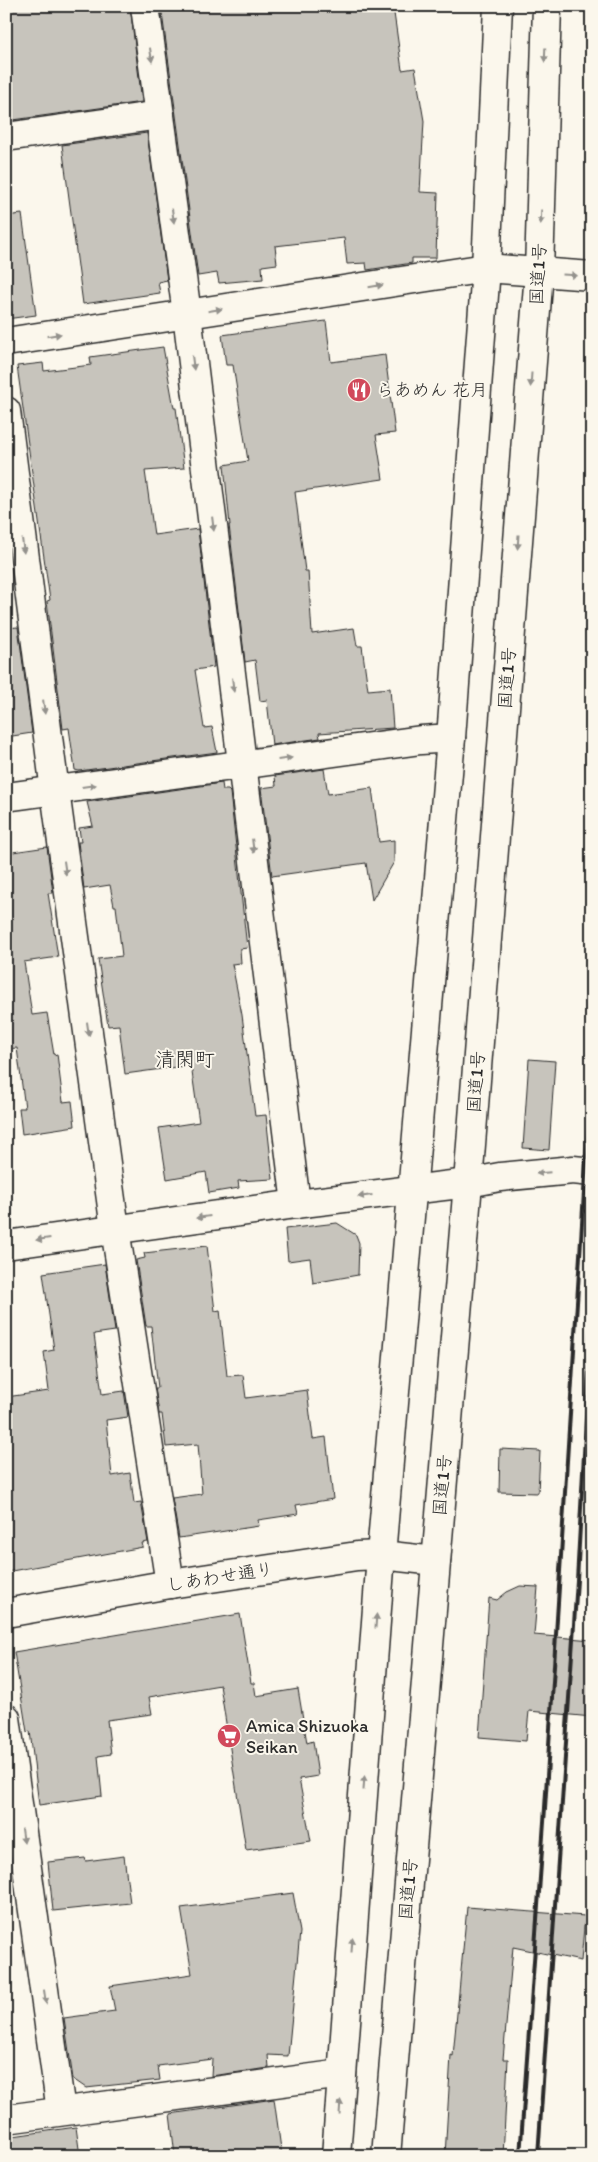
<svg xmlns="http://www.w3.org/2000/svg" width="598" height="2162" font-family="Itim,'Klee One',sans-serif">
<rect width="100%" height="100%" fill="#fbf7ec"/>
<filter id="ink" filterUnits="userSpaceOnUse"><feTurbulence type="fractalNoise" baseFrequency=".02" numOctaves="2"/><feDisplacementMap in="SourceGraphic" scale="10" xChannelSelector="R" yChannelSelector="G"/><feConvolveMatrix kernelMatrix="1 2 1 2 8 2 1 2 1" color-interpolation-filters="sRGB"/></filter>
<g filter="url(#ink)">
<g fill="#c7c4bc" stroke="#2b2b2b">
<path d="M6,6H130L142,102L6,121Z"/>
<path d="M161,6H393L402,70L415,68L424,121L420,192L438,193L436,258H412V263L367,270L366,263L347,264L344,238L275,246L277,264L262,266L263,279L219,283L217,273L198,276Z"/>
<path d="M147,133L167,280L158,282L160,293L83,304L62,145Z"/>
<path d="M22,214L36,315L6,319V216Z"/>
<path d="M326,321L331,362L385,355L395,433L376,435L383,479L295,492L305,571H308L312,634L354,628L357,646H362L368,690L390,688L393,728L319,733L320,738L272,745L267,700L260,701L255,660L245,662L229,525H230L224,465L248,461L233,365H226L222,335Z"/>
<path d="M163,347L174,408H176L184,468L145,471L154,535L198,529L214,667L195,670L204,728L212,727L217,752L79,771L75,770L69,728L63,729L47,601L50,600L17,366L43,363L44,371L91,365L90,357Z"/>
<path d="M18,627L32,733L6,737V628Z"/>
<path d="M324,769L328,794L372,788L379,842L394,840V862L372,900L366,863L272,876L261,788L276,786L275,776Z"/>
<path d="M222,783L223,790H228L230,792L247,948L240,949L241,963L232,964L242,1015L255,1116L266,1115L273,1179L238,1181L239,1188L209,1193L206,1172L167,1179L159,1128L199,1122L191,1065L125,1074L119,1025L108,1026L98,959L122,956L116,906H114L110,885L84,889L78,842H81L79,828L93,826L87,802Z"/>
<path d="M47,847L53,893H48L58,957L24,962L32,1015L47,1013L54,1055L57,1054L63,1102L72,1101L75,1126L22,1134L19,1108H25L17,1048L6,1049V853Z"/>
<path d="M529,1059L555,1061L549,1150L523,1148Z"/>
<path d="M337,1223L356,1235L359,1243L358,1275L313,1283L310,1258L288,1261L285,1229Z"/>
<path d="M207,1246L215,1311L220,1310L227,1376L243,1375L246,1398L307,1390L313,1439L326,1437L333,1499L296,1505L298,1514L258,1520L259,1526L179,1538L172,1498L202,1494L198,1444L166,1447L162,1414H159L155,1388H158L151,1326H146L136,1260L145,1258L144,1253Z"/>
<path d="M105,1264L115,1331L94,1334L102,1394L124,1391L128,1417L106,1420L112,1476L130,1473L134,1503L141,1502L148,1542L142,1543L143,1547L6,1572V1397L49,1391L44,1352L54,1350L43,1273Z"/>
<path d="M500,1449L540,1451L538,1493L499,1492Z"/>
<path d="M520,1586L538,1587L534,1635L592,1640V1717L529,1711L526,1741L479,1737L489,1598L497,1600L507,1592Z"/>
<path d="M240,1614L251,1683H254L256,1696L298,1689L307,1743L313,1741L318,1776L299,1779L311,1841L246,1850L220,1685L149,1697L152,1714L107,1720L111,1754L98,1756L102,1796L39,1805L30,1731L27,1732L14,1652Z"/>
<path d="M124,1856L130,1903L53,1911L48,1862L85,1858L86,1861Z"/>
<path d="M293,1893L300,1932L288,2056L268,2055L269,2068L211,2076L212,2059L158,2066L160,2080L86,2088L73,2079L64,2018L115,2011L110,1986L192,1974L181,1908Z"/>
<path d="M467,1907L585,1916L581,1961L513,1947L503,2059H508L503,2156H445L451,2055L453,2056Z"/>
<path d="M274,2099L282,2156H175L170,2114Z"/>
<path d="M76,2127L80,2156H6V2137Z"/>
</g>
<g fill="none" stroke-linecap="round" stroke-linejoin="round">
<g stroke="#2b2b2b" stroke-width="31">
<g id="minor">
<path d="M145,6L187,314L296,1204"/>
<path d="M6,137L160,115"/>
<path d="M6,342L486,268L592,276"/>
<path d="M6,411L55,791L115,1229L170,1584"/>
<path d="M6,797L421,740L451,738"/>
<path d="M6,1245L296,1204L468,1183L500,1177L573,1170L592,1172"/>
<path d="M6,1613L170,1584L357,1556L381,1555L436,1561"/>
<path d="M6,1718L61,2111"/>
<path d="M6,2119L342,2074"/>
</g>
</g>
<g stroke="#2b2b2b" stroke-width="31">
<g id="highway">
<path d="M336,2156L381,1555L451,738L486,268L498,6"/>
<path d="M386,2156L468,1183L539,272L547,6"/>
</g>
</g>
<use href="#minor" stroke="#fbf7ec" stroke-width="28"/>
<use href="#highway" stroke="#fbf7ec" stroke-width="28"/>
<g stroke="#2b2b2b" stroke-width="4">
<path d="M520,2156L545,1808L592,1066"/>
<path d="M538,2156L577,1580L592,1310"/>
</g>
</g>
<defs><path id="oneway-solid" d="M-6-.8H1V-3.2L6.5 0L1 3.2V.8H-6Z" transform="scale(1.25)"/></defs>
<g fill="#93918c">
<use href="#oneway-solid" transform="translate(151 55) rotate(82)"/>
<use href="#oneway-solid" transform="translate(545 55) rotate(92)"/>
<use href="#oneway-solid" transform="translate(173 216) rotate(82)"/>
<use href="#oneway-solid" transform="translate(541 217) rotate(92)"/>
<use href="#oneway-solid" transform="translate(570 275) rotate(4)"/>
<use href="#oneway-solid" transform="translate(376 286) rotate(-9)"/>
<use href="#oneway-solid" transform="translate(215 310) rotate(-9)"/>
<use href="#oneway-solid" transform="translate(54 335) rotate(-9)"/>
<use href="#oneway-solid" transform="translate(193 363) rotate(83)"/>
<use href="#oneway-solid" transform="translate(531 380) rotate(94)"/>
<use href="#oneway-solid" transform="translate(213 524) rotate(83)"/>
<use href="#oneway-solid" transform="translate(518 542) rotate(94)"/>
<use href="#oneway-solid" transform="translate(23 546) rotate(83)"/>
<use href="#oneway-solid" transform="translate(233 685) rotate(83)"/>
<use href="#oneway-solid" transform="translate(44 707) rotate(83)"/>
<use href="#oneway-solid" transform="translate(285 759) rotate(-8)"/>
<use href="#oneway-solid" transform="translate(89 786) rotate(-8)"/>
<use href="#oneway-solid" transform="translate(253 846) rotate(83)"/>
<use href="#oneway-solid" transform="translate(65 868) rotate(82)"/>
<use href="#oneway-solid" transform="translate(88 1029) rotate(82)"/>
<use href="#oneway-solid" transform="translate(543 1173) rotate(175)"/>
<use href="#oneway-solid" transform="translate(365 1196) rotate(173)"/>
<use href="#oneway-solid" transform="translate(203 1217) rotate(172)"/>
<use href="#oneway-solid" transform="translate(43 1239) rotate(172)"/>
<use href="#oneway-solid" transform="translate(376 1621) rotate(-86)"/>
<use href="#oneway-solid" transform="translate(364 1783) rotate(-86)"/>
<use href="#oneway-solid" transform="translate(23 1836) rotate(82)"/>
<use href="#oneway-solid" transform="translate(352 1945) rotate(-86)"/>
<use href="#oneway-solid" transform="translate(45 1997) rotate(82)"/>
<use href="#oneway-solid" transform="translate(340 2107) rotate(-86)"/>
</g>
</g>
<defs>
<g id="restaurant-disc" transform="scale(1.25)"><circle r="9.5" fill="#d1495b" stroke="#fbf7ec"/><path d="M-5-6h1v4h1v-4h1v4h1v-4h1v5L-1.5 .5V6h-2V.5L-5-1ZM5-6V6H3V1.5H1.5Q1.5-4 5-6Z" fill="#fff"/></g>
<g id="supermarket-disc" transform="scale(1.25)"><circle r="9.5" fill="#d1495b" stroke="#fbf7ec"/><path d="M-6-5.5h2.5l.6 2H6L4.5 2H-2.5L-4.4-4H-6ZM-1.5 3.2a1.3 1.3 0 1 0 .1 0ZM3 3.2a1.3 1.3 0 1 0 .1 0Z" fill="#fff"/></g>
</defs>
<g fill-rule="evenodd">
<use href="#restaurant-disc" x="359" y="390"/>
<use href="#supermarket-disc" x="229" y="1736"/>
</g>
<g text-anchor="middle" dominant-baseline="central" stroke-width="4" stroke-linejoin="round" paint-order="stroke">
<g font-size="18" fill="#2b2b2b" stroke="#fbf7ec">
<text transform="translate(538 274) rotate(-87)">国道1号</text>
<text transform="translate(507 678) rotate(-86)">国道1号</text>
<text transform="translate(476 1082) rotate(-86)">国道1号</text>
<text transform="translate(442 1485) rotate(-85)">国道1号</text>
<text transform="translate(220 1577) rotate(-9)">しあわせ通り</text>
<text transform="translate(408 1889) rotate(-85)">国道1号</text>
</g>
<g font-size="18" fill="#2b2b2b" stroke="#fbf7ec" text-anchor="start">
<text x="376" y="390">らあめん 花月</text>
<text x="246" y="1726">Amica Shizuoka<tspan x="246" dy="21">Seikan</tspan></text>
</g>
<g font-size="20" fill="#2b2b2b" stroke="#fbf7ec">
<text x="185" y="1059">清閑町</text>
</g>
</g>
<rect width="598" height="2162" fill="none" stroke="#fbf7ec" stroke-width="25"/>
<rect x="12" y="12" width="573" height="2137" fill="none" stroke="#2b2b2b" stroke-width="2" filter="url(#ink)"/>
</svg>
